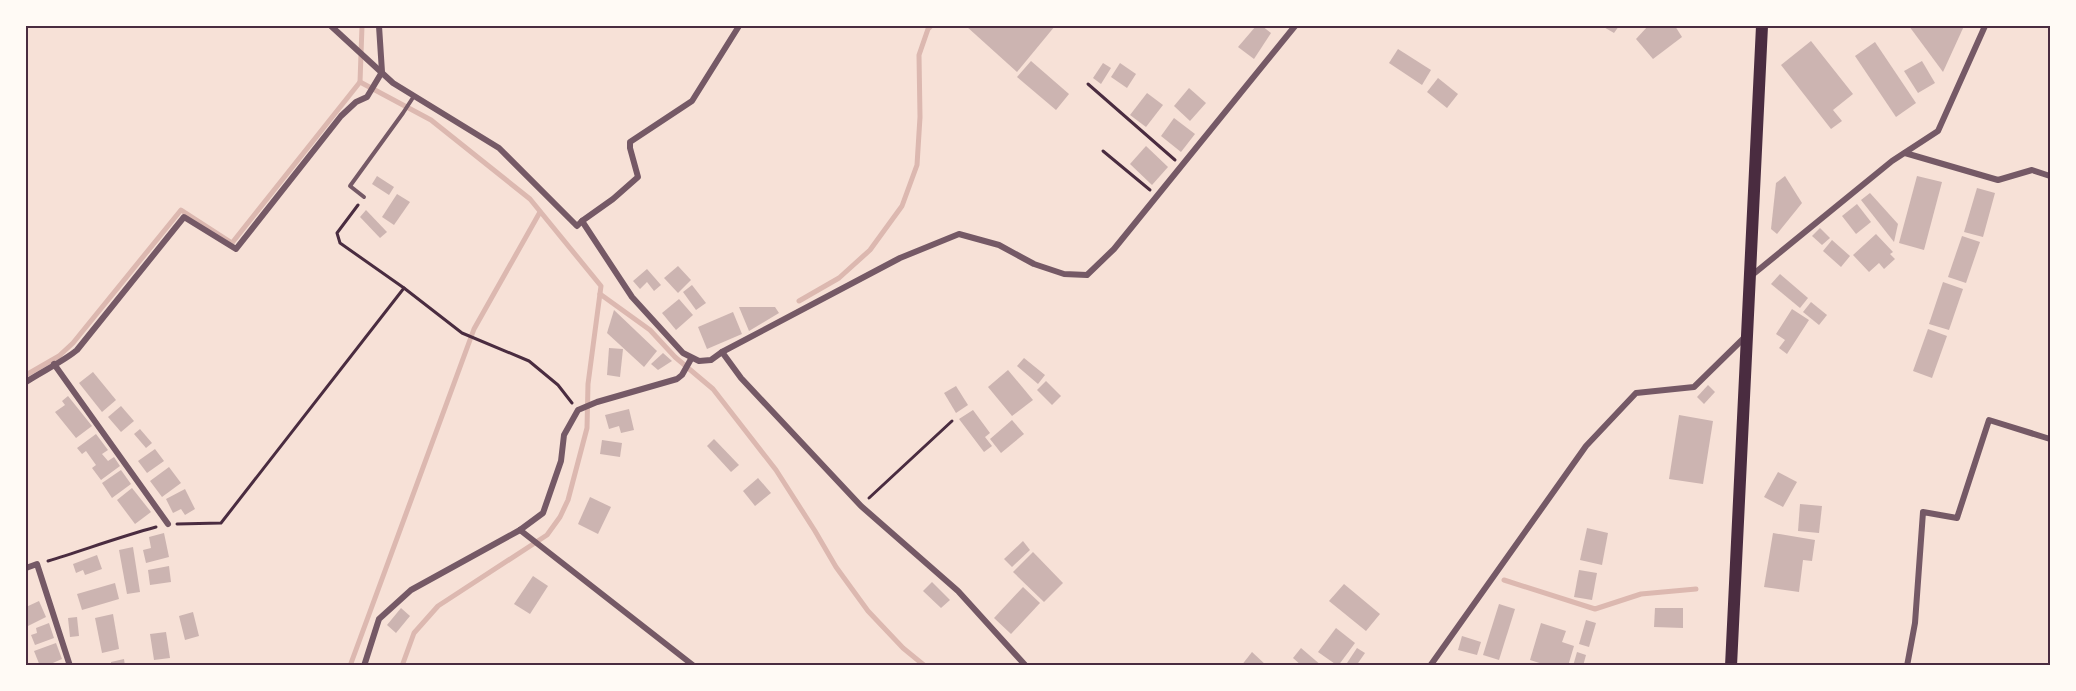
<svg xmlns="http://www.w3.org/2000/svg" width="2076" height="691" font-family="Montserrat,sans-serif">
<rect width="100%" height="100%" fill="#f7e1d7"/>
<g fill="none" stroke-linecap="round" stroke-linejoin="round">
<g stroke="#dcb8b0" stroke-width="5">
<path d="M362,26L360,82L431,120L530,199L601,286L588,384L587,428L568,500L560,517L547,535L438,606L414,633L402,666"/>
<path d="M600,294L650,330L675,357L713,389L776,470L815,531L836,567L868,611L903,648L925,666"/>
<path d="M799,301L839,278L870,250L902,206L917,165L920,117L919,55L928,29L931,26"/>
<path d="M26,375L59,356L73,343L181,210L232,243L360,82"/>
<path d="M1504,580L1595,609L1641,594L1696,589"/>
<path d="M350,666L474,329L540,212"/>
</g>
</g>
<g fill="#ccb4b1">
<path d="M966,26H1055L1017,72Z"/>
<path d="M1256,26H1262L1271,33L1254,59L1238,47Z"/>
<path d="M1602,26H1619L1614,33Z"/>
<path d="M1648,26H1675L1682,37L1653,59L1636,39Z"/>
<path d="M1909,26H1964L1943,72Z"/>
<path d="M1811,41L1853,94L1833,110L1842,121L1831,129L1781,65Z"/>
<path d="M1875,42L1916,103L1896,117L1855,56Z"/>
<path d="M1398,49L1431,70L1422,85L1389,63Z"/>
<path d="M1031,61L1069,94L1056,110L1017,77Z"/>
<path d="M1922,61L1935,83L1918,93L1904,71Z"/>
<path d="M1103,63L1111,68L1101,84L1093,78Z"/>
<path d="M1120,63L1136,74L1127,88L1111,77Z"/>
<path d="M1438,78L1458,94L1447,108L1427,92Z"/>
<path d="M1189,88L1206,103L1190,121L1174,106Z"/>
<path d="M1147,93L1163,105L1146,127L1130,115Z"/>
<path d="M1174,118L1195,134L1181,152L1161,136Z"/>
<path d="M1146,146L1168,167L1152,185L1130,164Z"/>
<path d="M377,176L394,187L389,195L372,184Z"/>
<path d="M1785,176L1802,203L1777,234L1771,229L1776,183Z"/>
<path d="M1917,176L1942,182L1924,250L1899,243Z"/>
<path d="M1977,188L1995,193L1983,237L1964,232Z"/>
<path d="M1870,193L1898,224L1894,242L1861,200Z"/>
<path d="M397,194L410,202L394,225L382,217Z"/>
<path d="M1857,204L1871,222L1856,234L1842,216Z"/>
<path d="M366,210L387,232L380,238L360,217Z"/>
<path d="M1820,228L1830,238L1822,245L1812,236Z"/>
<path d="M1876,234L1893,252L1890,254L1895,259L1884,269L1879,263L1869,272L1853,255Z"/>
<path d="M1962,236L1980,242L1966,283L1948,277Z"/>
<path d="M1832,240L1850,256L1841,267L1823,251Z"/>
<path d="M678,266L691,280L678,293L664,278Z"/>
<path d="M647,269L661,285L654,291L647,282L640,289L633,281Z"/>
<path d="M1780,274L1808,298L1800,308L1771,284Z"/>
<path d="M1943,282L1963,289L1949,330L1929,324Z"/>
<path d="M692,285L706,303L696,310L683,292Z"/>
<path d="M679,299L693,315L676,330L662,313Z"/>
<path d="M1811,302L1827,315L1819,325L1803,312Z"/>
<path d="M739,307H775L779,313L749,331Z"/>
<path d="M1792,309L1809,320L1787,354L1779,348L1785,340L1776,334Z"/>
<path d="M614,310L657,351L644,367L607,333Z"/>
<path d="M733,312L742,334L707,349L698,327Z"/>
<path d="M1928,329L1947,336L1932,378L1913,371Z"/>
<path d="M609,348L623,349L620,377L607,375Z"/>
<path d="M663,353L672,361L658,370L651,364Z"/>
<path d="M1024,358L1045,375L1038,384L1017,366Z"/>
<path d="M1008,370L1033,400L1012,416L988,387Z"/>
<path d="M93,372L116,400L102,412L79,383Z"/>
<path d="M1046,381L1061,396L1052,405L1037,390Z"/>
<path d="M1708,385L1715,392L1704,404L1697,397Z"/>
<path d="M956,386L968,405L956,413L944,393Z"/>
<path d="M68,396L92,426L76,438L55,412L65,405L62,401Z"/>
<path d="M121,406L134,421L121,432L108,417Z"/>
<path d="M629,409L634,430L621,433L619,426L609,429L605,415Z"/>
<path d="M973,410L990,433L985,437L992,446L984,452L959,419Z"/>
<path d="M1679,415L1713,421L1703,484L1669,479Z"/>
<path d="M1012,420L1024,434L1001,453L990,439Z"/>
<path d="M140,429L152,443L146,448L134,434Z"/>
<path d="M96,434L108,450L102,454L108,461L114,457L120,466L101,480L92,468L96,465L86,451L82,454L77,448Z"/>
<path d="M714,439L739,465L731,472L707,446Z"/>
<path d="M602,440L622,443L620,457L600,454Z"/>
<path d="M155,449L164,461L147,473L138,461Z"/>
<path d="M169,467L181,483L162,497L150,481Z"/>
<path d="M121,470L131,484L112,498L102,483Z"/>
<path d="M1778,472L1797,482L1783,507L1764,497Z"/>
<path d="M758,478L771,493L755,506L743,491Z"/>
<path d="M132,488L151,512L135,524L117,500Z"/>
<path d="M185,489L195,509L185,515L181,509L173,513L166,499Z"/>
<path d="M590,497L611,507L598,534L578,524Z"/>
<path d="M1800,504L1822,506L1819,533L1798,531Z"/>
<path d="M1587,528L1608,533L1602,565L1580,560Z"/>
<path d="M164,533L169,557L146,563L143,550L151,548L149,537Z"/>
<path d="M1773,533L1815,540L1812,561L1803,560L1799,592L1764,587Z"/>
<path d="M1023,541L1030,550L1012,567L1004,559Z"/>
<path d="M133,547L140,592L127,594L119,550Z"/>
<path d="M1033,552L1063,583L1044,602L1013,572Z"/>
<path d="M97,555L102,569L85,575L83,570L76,573L73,564Z"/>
<path d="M169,566L171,582L150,585L148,570Z"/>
<path d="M1579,570L1597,573L1592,600L1574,597Z"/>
<path d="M533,576L548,586L530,614L514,604Z"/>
<path d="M932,582L950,600L941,608L923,591Z"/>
<path d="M115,583L119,599L82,610L77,594Z"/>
<path d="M1344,584L1380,614L1366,631L1329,601Z"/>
<path d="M1023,587L1040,603L1011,634L994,618Z"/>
<path d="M39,601L46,617L26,627V607Z"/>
<path d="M1499,604L1515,609L1499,660L1483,655Z"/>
<path d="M401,608L410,616L396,633L387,625Z"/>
<path d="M1655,608H1683V628L1654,627Z"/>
<path d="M193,612L199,636L185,640L179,616Z"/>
<path d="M113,614L119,649L102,653L95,618Z"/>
<path d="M77,617L79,636L70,637L68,618Z"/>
<path d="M1586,620L1596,623L1589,647L1579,644Z"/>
<path d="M49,623L54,638L35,645L31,635L37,633L36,628Z"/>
<path d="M1541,623L1566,631L1562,642L1574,646L1568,666H1549L1530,660Z"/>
<path d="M1336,628L1355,643L1338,666L1318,652Z"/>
<path d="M166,632L170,658L154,660L150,634Z"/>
<path d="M1462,636L1481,642L1477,655L1458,650Z"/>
<path d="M56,643L62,659L46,666H40L34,651Z"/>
<path d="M1301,648L1322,666H1302L1293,658Z"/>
<path d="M1357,648L1365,653L1356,666H1345Z"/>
<path d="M1252,652L1267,666H1241Z"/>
<path d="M1577,652L1586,655L1583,666H1573Z"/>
<path d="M124,659L125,666H111V662Z"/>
</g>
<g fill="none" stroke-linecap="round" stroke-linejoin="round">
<g stroke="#4a2c40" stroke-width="3">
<path d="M1088,84L1175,160"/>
<path d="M1103,151L1150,190"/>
<path d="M358,205L337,233L340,243L404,288"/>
<path d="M869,498L952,421"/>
<path d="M177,524L221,523L404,288L462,333L529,361L558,385L572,403"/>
<path d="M48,561C84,550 119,537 156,527"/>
<path d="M1144,666V665"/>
</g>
<path stroke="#755966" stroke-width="4" d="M364,197L350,186L403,113L414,96"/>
<g stroke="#755966" stroke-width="6">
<path d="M331,26L393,83L499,148L577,226L582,221L632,297L683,353L699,361L711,360L722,352L741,378L861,506L958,591L1026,666"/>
<path d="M1905,153L1998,180L2032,170L2050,176"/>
<path d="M582,221L613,199L638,177L630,148V142L692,101L739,26"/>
<path d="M1751,276L1892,161L1938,131L1985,26"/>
<path d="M722,352L900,258L959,234L999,245L1034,264L1064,274L1087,275L1114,249L1295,26"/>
<path d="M54,364L168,524"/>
<path d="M26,382C41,372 64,361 77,350L184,217L236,249L341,116L356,102L367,97L382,72L379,26"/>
<path d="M520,530L694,666"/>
<path d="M26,568L37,564L70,666"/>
<path d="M364,666L379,619L411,590L520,530L543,513L561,461L564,435L578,410L597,402L677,379L682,375L691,359"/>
<path d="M1430,666L1586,446L1636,393L1694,387L1746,336"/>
<path d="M1907,666L1915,623L1923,512L1957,518L1989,420L2050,439"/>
</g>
<path stroke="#4a2c40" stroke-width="12" d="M1731,666L1762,26"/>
</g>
<rect width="2076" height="691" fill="none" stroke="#fffaf5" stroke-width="54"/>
<rect x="27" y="27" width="2022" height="637" fill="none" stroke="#4a2c40" stroke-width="2"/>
</svg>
